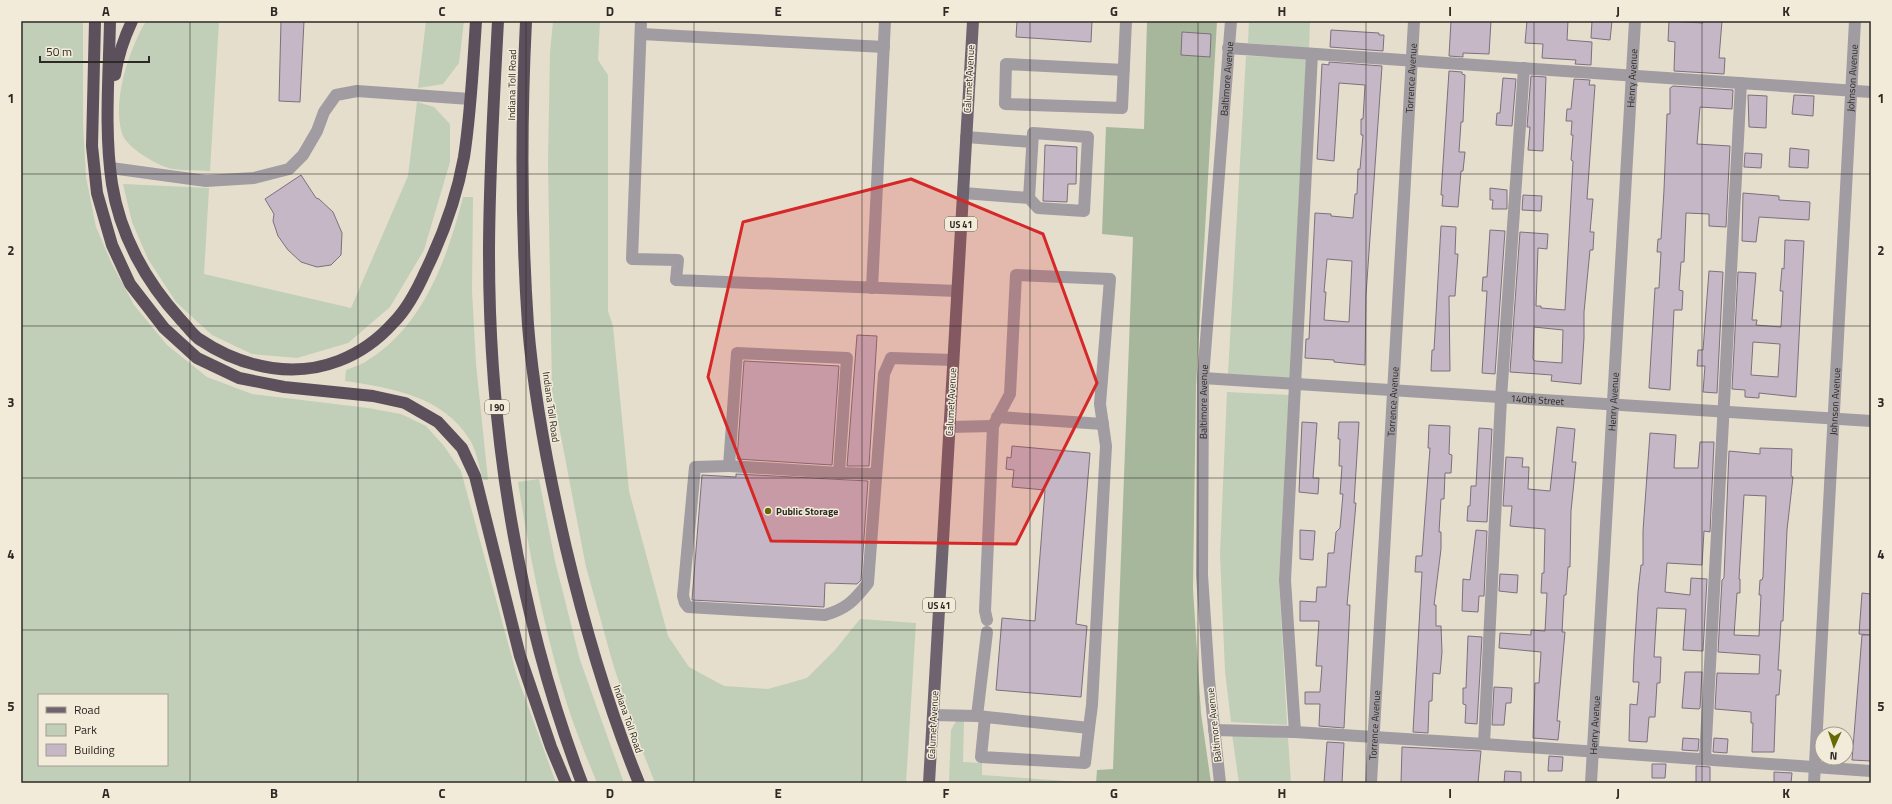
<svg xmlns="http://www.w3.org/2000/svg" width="1892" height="804" font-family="'Titillium Web',sans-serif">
<rect width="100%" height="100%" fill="#e5decd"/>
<g fill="#c1ceb8" fill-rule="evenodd">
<path d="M21,21H83V124L86,177L96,227L112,264L134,305L167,345L207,377L252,394L368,408L401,414L426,426L444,446L461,471L517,676L556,783H21ZM39,695H167V765H39Z"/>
<path d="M146,21H219L210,171C198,170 185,171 173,169C159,167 125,147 122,133C112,100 129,50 146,21Z"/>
<path d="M426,21H464L459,63L443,84L418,88Z"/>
<path d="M553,21H600L598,60L608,75V311L613,326L629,491L668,636L689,667L724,686L768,689L807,678L835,650L860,619L916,623L906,783H655L637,737L613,664L586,567L552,390L548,163L550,53Z"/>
<path d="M1249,21H1310L1309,48L1248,43Z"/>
<path d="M1246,56L1306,58L1290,379L1228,374Z"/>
<path d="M417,102L434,107L450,124V162L424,250L390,307L348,343L297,358L252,354L212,335L176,302L148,259L132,222L123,184L209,188L204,274L351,308L408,176Z"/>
<path d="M463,197H473L472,291L476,364L488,480H483C479,468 477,451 470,440C443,396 392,388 345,381L346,370C353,367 362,365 368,360C424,326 448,256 463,197Z"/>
<path d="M1227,392L1289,395L1279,579L1287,725L1231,722L1225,671L1220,554Z"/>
<path d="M539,479L555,561L580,660L624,783H597C587,758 576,732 568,707C545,634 530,558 518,482Z"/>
<path d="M964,720L963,762L982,763V775L1094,783H949L951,730L956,721Z"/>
<path d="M1232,734L1288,738L1291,783H1239Z"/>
</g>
<path fill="#a7b79c" d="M1147,21H1217L1196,387L1193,589L1201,713L1211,783H1096L1097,770L1113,769L1133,237L1102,234L1106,127L1144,129Z"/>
<g fill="#c5b7c5" stroke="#7d707d" fill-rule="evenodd">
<path d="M281,21H304L300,102L279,101Z"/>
<path d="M1017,21H1092L1091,42L1016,37Z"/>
<path d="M1451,21H1491L1489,54L1463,53V57L1449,56Z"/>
<path d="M1527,21H1568L1567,40L1592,42L1591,65L1575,64L1576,60L1542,58L1543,44L1525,43Z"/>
<path d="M1592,21H1612L1610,40L1591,38Z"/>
<path d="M1669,21L1703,23V21H1722L1719,58H1725L1724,74L1674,71L1675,42L1668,41Z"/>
<path d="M1331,30L1379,33V35H1384L1383,51L1330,47Z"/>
<path d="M1182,32L1211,34L1210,57L1181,55Z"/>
<path d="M1329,62L1382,66L1366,295L1365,365L1334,362V360L1305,358L1306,339H1309L1315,213L1331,214V216L1353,218L1355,194H1357L1358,169H1360L1363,135H1361V119H1363L1365,85L1339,83L1334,161L1317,159L1322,64L1329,65ZM1327,259L1352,261L1349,322L1324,320L1326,292H1324Z"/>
<path d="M1449,71L1462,72V74L1465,75L1463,122H1461L1459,152H1465L1463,171H1461L1458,207L1442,206L1443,195H1441Z"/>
<path d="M1531,76L1546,77L1543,151L1528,150L1530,127H1527Z"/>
<path d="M1503,78L1516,79L1512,126L1496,125L1497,113H1500Z"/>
<path d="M1574,79L1590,80L1589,85H1595L1587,199H1593L1590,232H1594L1593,250H1590L1584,312V338L1581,384L1551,381L1552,375L1510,372L1520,232L1548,234L1547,249L1538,248L1536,306H1541V308L1565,310L1573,161L1571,160L1573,135H1571L1572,121H1566L1567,109H1571ZM1534,327L1563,330L1562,363L1535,361L1533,359Z"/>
<path d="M1673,86L1733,90L1732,109L1700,107L1697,144L1730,146L1726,227L1709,226V214L1686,213L1684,262H1681L1679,290L1683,291L1682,310H1674L1670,390L1649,388L1655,288H1659L1661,252H1657L1658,239H1661L1664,190L1667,114H1670V88Z"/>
<path d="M1748,95L1767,96L1766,128L1749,127Z"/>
<path d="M1794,95L1814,96L1813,116L1792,114Z"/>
<path d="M1045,145L1077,147L1076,184H1068L1067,202L1043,201Z"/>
<path d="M1790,148L1809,150L1808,168L1789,167Z"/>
<path d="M1745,153L1762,154L1761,168L1744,167Z"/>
<path d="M301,175L316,198L319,199L333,212L342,233L341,255L331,265L317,267L301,262L288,250L278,236L273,221L274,214L265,199Z"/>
<path d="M1490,188L1507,190V209H1492L1493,200H1490Z"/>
<path d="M1743,193L1779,196V200L1810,202L1809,220L1759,217L1756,242L1742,241Z"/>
<path d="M1523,195L1542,196L1541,211L1522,210Z"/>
<path d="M1441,226L1456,227L1455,254H1458L1455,296H1449L1450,371H1431L1432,350H1434Z"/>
<path d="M1490,230L1505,231L1495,374L1482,373L1487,291H1482L1483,277H1487Z"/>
<path d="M1785,240L1804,241L1796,397L1759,393V398L1745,397V390L1732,389L1738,272L1756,273L1752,320H1757L1756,325L1781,327L1783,291H1780L1782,268L1784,269ZM1753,342L1780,344L1778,377L1751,375Z"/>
<path d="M1709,271L1723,272L1717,393L1703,392L1705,366H1697L1698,350H1703Z"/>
<path d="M857,335L877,336L869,466H847Z"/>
<path d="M744,361L839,366L832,465L737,459Z"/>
<path d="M1302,422L1317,423L1313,478H1319L1318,494L1299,492Z"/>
<path d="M1339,422H1359L1354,503H1356L1347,605H1350L1344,728L1319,726L1320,704H1305V692H1320L1322,666H1316L1319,621H1300V601L1316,602L1317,587H1326L1328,553H1334L1336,532L1340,528L1343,494H1340L1342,466H1339L1340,439H1338Z"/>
<path d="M1429,425L1450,426L1449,454L1452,455L1451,473H1445L1444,499H1441L1439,532H1441V549L1434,605H1436V626H1441L1442,652L1440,674L1433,673L1432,701H1429L1428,733L1413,732L1422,572H1415L1416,556H1422L1430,448H1428Z"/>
<path d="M1557,427L1575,429L1572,462H1576L1571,511L1570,567H1568L1566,595H1564L1562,632H1565L1557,721H1560L1558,740L1533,738L1535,683H1539L1541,652L1499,648L1500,633L1531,635V630L1545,631L1547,593H1541L1542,573H1544L1545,529L1510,526L1512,506H1503L1506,457L1523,458L1522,467H1529L1528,489L1550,491Z"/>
<path d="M1479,428L1492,429L1487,522L1467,521L1468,506H1470L1471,486H1476Z"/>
<path d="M1650,433L1676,435L1674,468H1698L1700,442H1714L1710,532L1704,531L1702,565L1667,563L1665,592L1690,595L1691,578L1707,579L1703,651L1683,650L1686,609L1657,608L1654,657H1661L1660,683H1657L1655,717H1649L1647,742L1629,741L1630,704L1637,705L1639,682H1633L1634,656L1638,592L1641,565H1643V531Z"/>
<path d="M1012,446L1090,453L1076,624L1087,626L1081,697L996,690L1002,618L1035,621L1045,490L1012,487L1014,470L1006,469L1007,457L1011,458Z"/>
<path d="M1760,448L1792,449L1791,476L1793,477L1787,530L1783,621H1781L1778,670H1781L1779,695H1776L1774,752H1752L1753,723H1751V712L1715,709L1717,673L1759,674L1760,655L1718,652L1722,580L1724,578L1729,451L1760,454ZM1744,495L1766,496L1763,577L1762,580H1760L1759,595H1761L1759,636L1734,635L1737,593H1740V579H1739Z"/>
<path d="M736,474L868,481L861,580L857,584L825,583L824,607L692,600L702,475L736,477Z"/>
<path d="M1300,530L1315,531L1313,560L1300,559Z"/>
<path d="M1476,530L1487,531L1484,596H1479L1478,612L1462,611L1463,579L1470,580Z"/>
<path d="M1500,574L1518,575L1517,593L1499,591Z"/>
<path d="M1862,593L1871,594V635L1859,634Z"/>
<path d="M1862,635H1871V761L1852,760Z"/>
<path d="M1468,636L1482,637L1477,724L1465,723L1466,705L1463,704V688H1466Z"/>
<path d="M1685,672H1702L1700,708L1699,709L1682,708Z"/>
<path d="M1494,687L1512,688L1511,703H1506L1504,725H1492Z"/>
<path d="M1683,738L1699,739L1698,751L1682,750Z"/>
<path d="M1714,738L1728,739L1727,753L1713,752Z"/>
<path d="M1327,742L1344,743L1342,783H1324Z"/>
<path d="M1402,747L1481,751L1478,783H1401Z"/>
<path d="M1549,756L1563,757L1562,771H1548Z"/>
<path d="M1652,764H1666L1665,778H1652Z"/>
<path d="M1696,766L1710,767V783H1696Z"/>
<path d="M1505,771L1521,772V783H1504Z"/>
<path d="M1774,772L1792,773L1791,783H1774Z"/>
</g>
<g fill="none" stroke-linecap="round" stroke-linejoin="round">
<g stroke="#a19ba2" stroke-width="12">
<path d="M641,21L632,259L678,260L676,280L957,291"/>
<path d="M641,34L884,47"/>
<path d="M1228,48L1871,92"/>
<path d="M1124,70L1006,64L1005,104L1122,108L1126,21"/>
<path d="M966,137L1032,142"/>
<path d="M111,168L206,181L254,178L289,169L303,155L317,131L324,112L336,95L357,91L470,99"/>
<path d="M963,193L1029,198L1038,208L1084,211L1088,137L1033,133L1029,198"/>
<path d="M872,288L885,21"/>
<path id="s1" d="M1203,378L1871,421"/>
<path d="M997,417L1103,424"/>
<path d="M949,427L993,426"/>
<path d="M729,466L839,473"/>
<path d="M875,474L839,473L847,358L737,353L729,466L695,467L683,596L685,603L688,607L825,615C846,609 854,601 868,583L884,374L891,358L953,360"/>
<path d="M933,715L977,716L1089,728L1092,705L1106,446L1100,404L1110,279L1016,275L1010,394L993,426L985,611L987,620"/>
<path d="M977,716L987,632"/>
<path d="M985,717L981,757L1085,763L1089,728"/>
<path d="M1214,730L1295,732L1484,744L1871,771"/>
<path d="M1295,732L1285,580L1312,54"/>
<path d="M1484,744L1501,398L1524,68"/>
<path d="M1705,759L1741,83"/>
<path id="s2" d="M1220,783L1209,680L1202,575L1203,378L1231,21"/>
<path id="s3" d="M1371,783L1414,21"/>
<path id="s4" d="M1591,783L1635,21"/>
<path id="s5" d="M1814,783L1855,21"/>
</g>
<path stroke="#6e646f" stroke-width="12" d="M929,783L973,21"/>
<g stroke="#5c505c" stroke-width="12">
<path d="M95,21L92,146L97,193L112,245L130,284L164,328L197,358L239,378L284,387L373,396L405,403L438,422L462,448L475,476L520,656L551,747L566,783"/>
<path d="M110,21C109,75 104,131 112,184C120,235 146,282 181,320C187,326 192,334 199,339C221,354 245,364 272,368C319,375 363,357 394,322C408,308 418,288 426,270C443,235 457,196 464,157C471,112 473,66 476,21"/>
<path d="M498,21C494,98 489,176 489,254C489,433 518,615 582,783"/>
<path d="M526,21C521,122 521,224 528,325C534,401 549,475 566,548C585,628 608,707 639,783"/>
<path d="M115,75C118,56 124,38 132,21"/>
</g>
</g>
<path fill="#d62828" fill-opacity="0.2" stroke="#d62828" stroke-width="3" stroke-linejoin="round" d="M911,179L1043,234L1097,383L1016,544L771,541L708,377L743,222Z"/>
<path fill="none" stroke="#2d2a24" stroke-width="1" stroke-opacity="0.55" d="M190,21V783M358,21V783M526,21V783M694,21V783M862,21V783M1030,21V783M1198,21V783M1366,21V783M1534,21V783M1702,21V783M21,174H1871M21,326H1871M21,478H1871M21,630H1871"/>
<circle fill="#666805" stroke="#f3ebda" stroke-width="1.5" cx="768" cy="511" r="4"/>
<g text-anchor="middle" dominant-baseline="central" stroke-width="3" stroke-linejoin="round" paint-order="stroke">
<g fill="#f3ebda" stroke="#68645b" stroke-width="1">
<rect x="945" y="217" width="32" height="14" rx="3"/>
<rect x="485" y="400" width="24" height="14" rx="3"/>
<rect x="923" y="598" width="32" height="14" rx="3"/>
</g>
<g font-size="9" font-weight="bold" fill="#2d2a24">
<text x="961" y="224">US 41</text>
<text x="497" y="407">I 90</text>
<text x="939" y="605">US 41</text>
</g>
<g font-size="10" fill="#2d2a24" stroke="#f3ebda">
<text transform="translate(969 79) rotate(-87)">Calumet Avenue</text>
<text stroke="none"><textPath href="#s2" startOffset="706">Baltimore Avenue</textPath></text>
<text stroke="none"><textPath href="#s3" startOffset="706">Torrence Avenue</textPath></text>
<text stroke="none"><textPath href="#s4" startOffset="706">Henry Avenue</textPath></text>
<text stroke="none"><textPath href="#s5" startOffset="706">Johnson Avenue</textPath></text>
<text transform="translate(512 85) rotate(-89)">Indiana Toll Road</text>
<text stroke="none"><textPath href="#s1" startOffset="335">140th Street</textPath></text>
<text transform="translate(951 402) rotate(-87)">Calumet Avenue</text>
<text stroke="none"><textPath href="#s2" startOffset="382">Baltimore Avenue</textPath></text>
<text stroke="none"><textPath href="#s3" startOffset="382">Torrence Avenue</textPath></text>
<text stroke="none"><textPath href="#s4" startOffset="382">Henry Avenue</textPath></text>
<text stroke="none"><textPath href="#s5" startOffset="382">Johnson Avenue</textPath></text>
<text transform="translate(551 407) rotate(82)">Indiana Toll Road</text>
<text transform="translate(628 719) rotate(71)">Indiana Toll Road</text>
<text transform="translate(933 725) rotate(-87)">Calumet Avenue</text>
<text transform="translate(1214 725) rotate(-96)">Baltimore Avenue</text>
<text stroke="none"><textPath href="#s3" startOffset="58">Torrence Avenue</textPath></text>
<text stroke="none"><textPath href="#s4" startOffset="58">Henry Avenue</textPath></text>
</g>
<g font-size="10" font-weight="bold" fill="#2d2a24" stroke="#f3ebda" text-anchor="start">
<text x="776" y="511">Public Storage</text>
</g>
</g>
<rect width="1892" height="804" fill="none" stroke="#f3ebda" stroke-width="44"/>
<rect x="38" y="694" width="130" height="72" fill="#f3ebda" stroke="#a49e91"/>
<rect x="46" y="707" width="20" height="6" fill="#6e646f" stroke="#a49e91"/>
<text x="74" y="714" font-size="12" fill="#2d2a24">Road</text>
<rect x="46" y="724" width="20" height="12" fill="#c1ceb8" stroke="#a49e91"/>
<text x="74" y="734" font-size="12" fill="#2d2a24">Park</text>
<rect x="46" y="744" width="20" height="12" fill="#c5b7c5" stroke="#a49e91"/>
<text x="74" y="754" font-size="12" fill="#2d2a24">Building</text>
<g transform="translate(1834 746) rotate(183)"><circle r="19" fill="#f3ebda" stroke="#a49e91"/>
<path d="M0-3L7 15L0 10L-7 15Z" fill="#666805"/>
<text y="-6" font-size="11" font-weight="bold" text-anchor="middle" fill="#2d2a24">N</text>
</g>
<path d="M40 56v6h109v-6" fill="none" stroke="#2d2a24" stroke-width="2"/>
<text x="46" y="56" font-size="12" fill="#2d2a24" stroke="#f3ebda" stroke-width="3" paint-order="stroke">50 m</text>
<rect x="22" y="22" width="1848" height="760" fill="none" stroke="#2d2a24" stroke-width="1.5"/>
<g font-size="13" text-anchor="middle" font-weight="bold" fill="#2d2a24">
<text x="106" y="16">A</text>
<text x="274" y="16">B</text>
<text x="442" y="16">C</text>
<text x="610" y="16">D</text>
<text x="778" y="16">E</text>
<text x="946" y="16">F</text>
<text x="1114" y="16">G</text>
<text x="1282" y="16">H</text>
<text x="1450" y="16">I</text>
<text x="1618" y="16">J</text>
<text x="1786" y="16">K</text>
<text x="11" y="103">1</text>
<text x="1881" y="103">1</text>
<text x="11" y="255">2</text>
<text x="1881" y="255">2</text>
<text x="11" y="407">3</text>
<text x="1881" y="407">3</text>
<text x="11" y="559">4</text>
<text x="1881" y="559">4</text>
<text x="11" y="711">5</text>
<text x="1881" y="711">5</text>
<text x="106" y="798">A</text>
<text x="274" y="798">B</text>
<text x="442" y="798">C</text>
<text x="610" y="798">D</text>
<text x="778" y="798">E</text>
<text x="946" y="798">F</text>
<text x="1114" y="798">G</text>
<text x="1282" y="798">H</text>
<text x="1450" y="798">I</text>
<text x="1618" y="798">J</text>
<text x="1786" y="798">K</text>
</g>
</svg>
